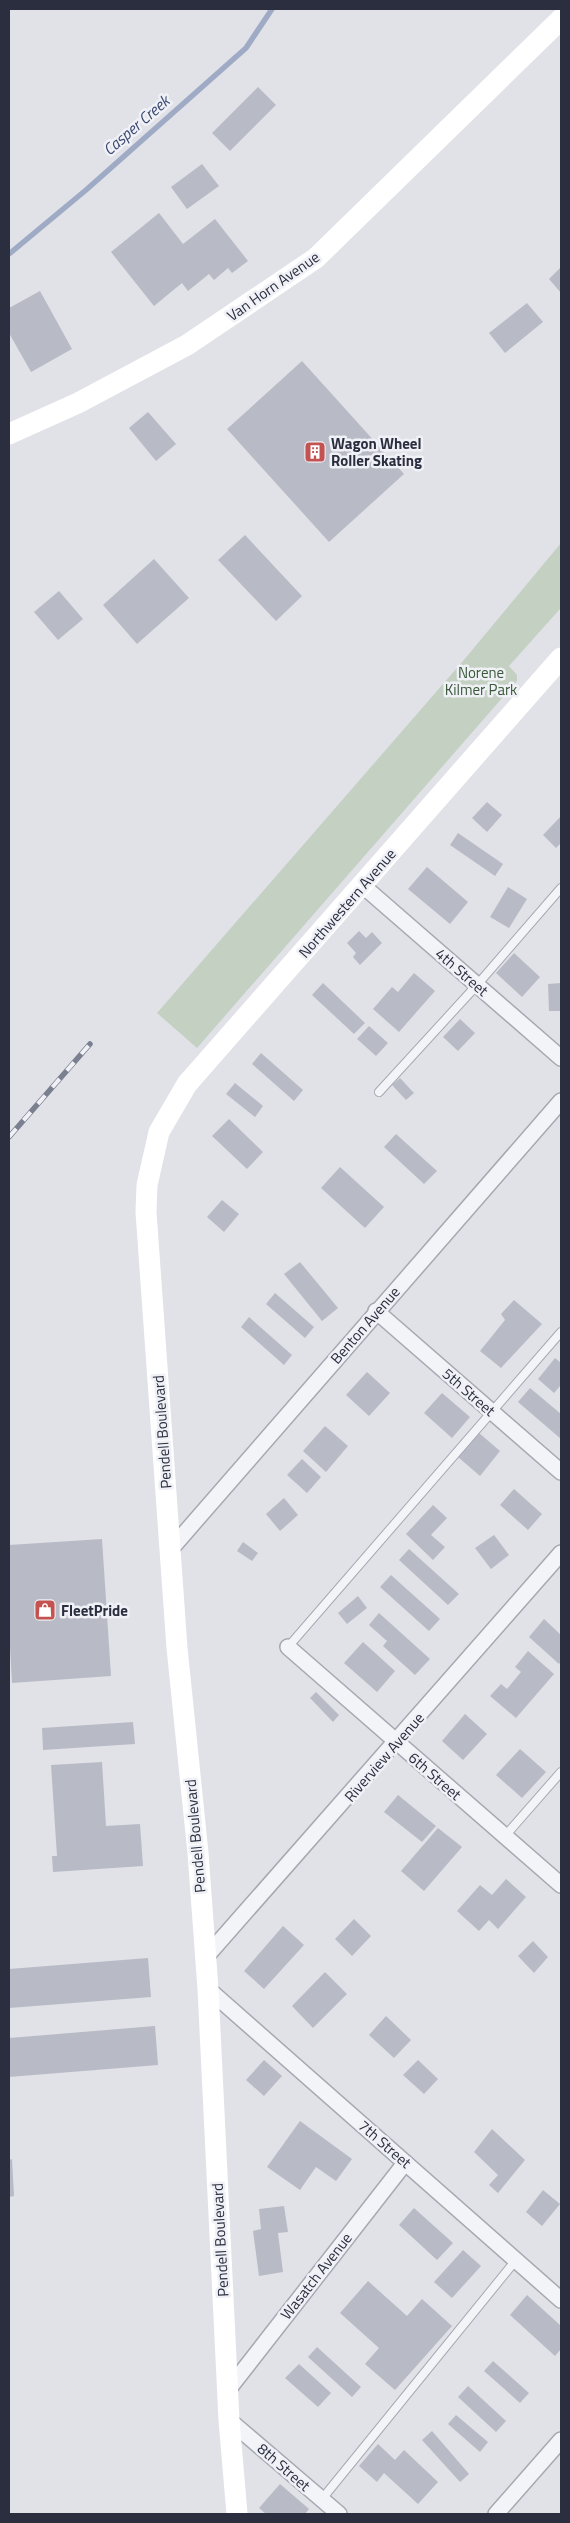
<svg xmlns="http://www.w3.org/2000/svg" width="570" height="2523" font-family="'Titillium Web',sans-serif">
<rect width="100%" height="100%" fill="#e1e2e8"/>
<path fill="#c4d1c2" d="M561,543V610L560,609L509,666L517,675V681L197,1048L157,1013L463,661Z"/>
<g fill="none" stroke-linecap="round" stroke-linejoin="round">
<path stroke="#9fabc5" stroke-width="5.5" d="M9,254L86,190L246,48L272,9"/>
</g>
<g fill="#b8bbc5">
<path d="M258,87L276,105L230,151L212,133Z"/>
<path d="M202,164L219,186L187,209L171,187Z"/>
<path d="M159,213L183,244L215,219L248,261L232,273L228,268L214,280L209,274L188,291L182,283L154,306L111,252Z"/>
<path d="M561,267V293L549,279Z"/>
<path d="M40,291L72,349L31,372L9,333V308Z"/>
<path d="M527,303L543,322L505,353L489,333Z"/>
<path d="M302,361L404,474L329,542L227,429Z"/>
<path d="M148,412L176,444L156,461L129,428Z"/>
<path d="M245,535L302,596L276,621L218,560Z"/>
<path d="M154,559L189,598L137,644L103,605Z"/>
<path d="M59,591L83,619L58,640L34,612Z"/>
<path d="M487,802L502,815L487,832L472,818Z"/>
<path d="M561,816V843L556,848L543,835Z"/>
<path d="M458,833L503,864L495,876L450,845Z"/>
<path d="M427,867L468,902L450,924L408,889Z"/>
<path d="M508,887L527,899L509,928L490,917Z"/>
<path d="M359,931L366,938L372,932L382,943L360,965L353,957L356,953L347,943Z"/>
<path d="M514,953L540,977L522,997L496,973Z"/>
<path d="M414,973L435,991L399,1032L373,1009L392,987L398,992Z"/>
<path d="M323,983L365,1023L354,1034L312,995Z"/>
<path d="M561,983V1011H549L548,984Z"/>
<path d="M460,1019L475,1033L458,1051L443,1037Z"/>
<path d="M369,1026L388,1043L376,1056L357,1039Z"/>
<path d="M261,1053L303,1090L294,1101L252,1064Z"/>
<path d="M400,1078L414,1093L406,1100L392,1085Z"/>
<path d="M235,1083L263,1106L255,1117L226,1094Z"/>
<path d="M229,1119L263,1152L247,1169L212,1136Z"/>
<path d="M396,1134L437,1171L424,1184L384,1147Z"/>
<path d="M340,1167L384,1207L365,1228L321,1188Z"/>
<path d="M222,1200L239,1214L224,1232L207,1217Z"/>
<path d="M300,1262L338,1308L322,1321L284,1274Z"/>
<path d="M275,1293L314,1327L305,1338L266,1304Z"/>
<path d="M514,1300L542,1324L501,1368L480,1351L505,1320L501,1314Z"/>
<path d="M249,1317L292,1355L284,1365L241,1327Z"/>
<path d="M555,1358L561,1363V1385L554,1393L538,1379Z"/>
<path d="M367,1372L390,1393L369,1416L346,1395Z"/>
<path d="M530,1388L561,1414V1439L518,1402Z"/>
<path d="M442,1393L470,1417L452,1438L424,1413Z"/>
<path d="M325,1426L348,1446L326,1472L303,1451Z"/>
<path d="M479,1433L500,1451L480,1476L458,1457Z"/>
<path d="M302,1459L321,1477L307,1493L287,1475Z"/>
<path d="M514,1489L542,1514L528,1530L500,1505Z"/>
<path d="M284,1498L298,1515L280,1531L266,1514Z"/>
<path d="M433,1505L447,1518L431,1535L445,1547L433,1560L406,1534Z"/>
<path d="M494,1535L509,1555L491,1569L475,1548Z"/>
<path d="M102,1539L111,1676L12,1683L9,1629V1545Z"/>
<path d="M243,1542L258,1553L252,1561L237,1551Z"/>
<path d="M409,1549L459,1594L448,1605L399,1560Z"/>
<path d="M391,1575L440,1619L429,1631L380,1587Z"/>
<path d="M358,1596L367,1608L347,1624L338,1613Z"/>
<path d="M379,1613L430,1659L415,1675L383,1646L387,1641L369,1625Z"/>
<path d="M544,1619L561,1635V1661L559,1664L529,1637Z"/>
<path d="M363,1642L395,1671L377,1692L344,1663Z"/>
<path d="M528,1651L554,1674L516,1718L490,1696L501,1684L507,1689L521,1672L515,1667Z"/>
<path d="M316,1692L339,1715L333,1722L310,1698Z"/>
<path d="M465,1714L487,1734L463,1760L442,1741Z"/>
<path d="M133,1722L135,1744L43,1750L42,1728Z"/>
<path d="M520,1749L546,1772L522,1798L496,1775Z"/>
<path d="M102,1762L106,1826L140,1824L143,1866L53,1872L52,1856H57L51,1765Z"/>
<path d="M398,1795L436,1826L422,1842L384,1812Z"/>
<path d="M438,1828L462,1847L424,1891L401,1871Z"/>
<path d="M506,1879L526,1897L498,1929L489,1920L479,1931L457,1911L480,1885L492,1895Z"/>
<path d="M354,1919L371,1936L352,1956L335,1939Z"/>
<path d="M283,1926L304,1945L264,1989L244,1971Z"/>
<path d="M533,1941L548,1957L534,1973L518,1956Z"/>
<path d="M148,1958L151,1997L9,2008V1969Z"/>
<path d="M325,1972L347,1994L313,2028L292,2006Z"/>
<path d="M386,2016L411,2040L394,2058L369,2035Z"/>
<path d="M155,2026L158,2065L9,2077V2038Z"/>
<path d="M264,2060L282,2076L264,2096L246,2080Z"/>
<path d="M418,2060L438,2079L424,2094L403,2075Z"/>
<path d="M300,2121L352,2159L336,2181L316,2167L300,2190L267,2167Z"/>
<path d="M492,2129L525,2160L498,2193L489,2185L498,2175L474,2152Z"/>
<path d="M12,2159L14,2196L9,2197V2160Z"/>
<path d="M543,2190L560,2204L542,2226L526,2212Z"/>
<path d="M284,2206L288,2232L278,2233L283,2272L259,2276L253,2231L261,2229L259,2209Z"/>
<path d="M414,2208L453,2243L437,2260L399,2225Z"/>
<path d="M463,2250L481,2266L452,2298L434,2282Z"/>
<path d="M368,2281L407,2316L422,2299L452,2326L395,2390L365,2364L379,2348L340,2313Z"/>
<path d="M527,2295L561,2326V2349L555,2356L510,2315Z"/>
<path d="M317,2347L361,2387L352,2397L308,2357Z"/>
<path d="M493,2361L529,2393L520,2403L484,2371Z"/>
<path d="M299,2364L331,2393L318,2407L285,2378Z"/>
<path d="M468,2386L506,2421L496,2432L458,2397Z"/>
<path d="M456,2415L488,2442L480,2452L448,2424Z"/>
<path d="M432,2431L469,2474L460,2482L422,2440Z"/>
<path d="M378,2444L395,2460L404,2450L438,2482L418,2504L384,2473L377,2482L359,2466Z"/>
<path d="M280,2484L309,2509L305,2514H266L259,2508Z"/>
</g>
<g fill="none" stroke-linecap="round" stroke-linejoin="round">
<g stroke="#a6a8b2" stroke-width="10">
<g id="lane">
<path d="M379,1092L477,985L561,888"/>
<path d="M288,1647L561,1332"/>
<path d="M505,1836L561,1772"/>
<path d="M322,2499L516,2260"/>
</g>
</g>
<g stroke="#a6a8b2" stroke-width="18">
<g id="street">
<path d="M362,885L561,1058"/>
<path d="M376,1311L561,1472"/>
<path d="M170,1550L561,1101"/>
<path d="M288,1647L561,1885"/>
<path d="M205,1958L561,1553"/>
<path d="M208,1989L561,2300"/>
<path d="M228,2390L405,2163"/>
<path d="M229,2420L339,2514"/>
<path d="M496,2514L561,2440"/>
</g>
</g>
<use href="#lane" stroke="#f3f4f7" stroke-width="8"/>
<use href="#street" stroke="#f3f4f7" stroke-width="15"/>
<g stroke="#fff" stroke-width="21">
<path d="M9,434L78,403L187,345L316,258L561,19"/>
<path d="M237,2514L229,2420L208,1989L198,1853L177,1648L146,1212L147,1185L159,1132L187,1084L561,658"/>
</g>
<g stroke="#7b8090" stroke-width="5.5">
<path id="rail" d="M9,1137L90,1044"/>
</g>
<use href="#rail" stroke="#f0f1f6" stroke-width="4" stroke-dasharray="11" stroke-linecap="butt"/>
</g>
<defs>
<g id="building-square" transform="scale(1.125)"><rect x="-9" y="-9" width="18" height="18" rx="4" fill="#c35250" stroke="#f0f1f6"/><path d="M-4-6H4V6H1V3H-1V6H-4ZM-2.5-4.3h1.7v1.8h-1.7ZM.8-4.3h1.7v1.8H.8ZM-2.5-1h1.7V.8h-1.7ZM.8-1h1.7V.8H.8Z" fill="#fff"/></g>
<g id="shop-square" transform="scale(1.125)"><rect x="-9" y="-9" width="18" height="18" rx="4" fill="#c35250" stroke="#f0f1f6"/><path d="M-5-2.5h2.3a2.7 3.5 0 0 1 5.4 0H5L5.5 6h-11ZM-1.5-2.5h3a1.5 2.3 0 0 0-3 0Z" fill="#fff"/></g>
</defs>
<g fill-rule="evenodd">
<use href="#building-square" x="315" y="452"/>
<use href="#shop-square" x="45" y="1610"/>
</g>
<g text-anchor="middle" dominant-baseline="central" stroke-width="5" stroke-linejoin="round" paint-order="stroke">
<g font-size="15" fill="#2a2e3e" stroke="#f0f1f6">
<text transform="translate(273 286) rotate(-35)">Van Horn Avenue</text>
<text transform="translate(347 903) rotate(-49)">Northwestern Avenue</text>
<text transform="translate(462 972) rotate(41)">4th Street</text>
<text transform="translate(365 1325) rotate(-49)">Benton Avenue</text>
<text transform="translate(469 1392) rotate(41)">5th Street</text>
<text transform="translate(162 1432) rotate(-94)">Pendell Boulevard</text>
<text transform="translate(384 1757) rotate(-49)">Riverview Avenue</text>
<text transform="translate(435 1776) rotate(41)">6th Street</text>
<text transform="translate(195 1836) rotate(-95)">Pendell Boulevard</text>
<text transform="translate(385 2144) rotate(41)">7th Street</text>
<text transform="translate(220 2240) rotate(-93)">Pendell Boulevard</text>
<text transform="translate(316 2276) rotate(-52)">Wasatch Avenue</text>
<text transform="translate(284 2467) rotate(41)">8th Street</text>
</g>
<g font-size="15" font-weight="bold" fill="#2a2e3e" stroke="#f0f1f6" text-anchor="start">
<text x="331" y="443">Wagon Wheel<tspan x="331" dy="17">Roller Skating</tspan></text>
<text x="61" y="1610">FleetPride</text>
</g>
<g font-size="15" fill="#3a5939" stroke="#f0f1f6">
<text x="481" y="672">Norene<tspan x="481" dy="17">Kilmer Park</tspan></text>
</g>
<g font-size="16" font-style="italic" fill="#38476f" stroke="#f0f1f6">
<text transform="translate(136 125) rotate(-41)">Casper Creek</text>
</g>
</g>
<rect width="570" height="2523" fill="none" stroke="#2a2e3e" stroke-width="20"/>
</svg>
